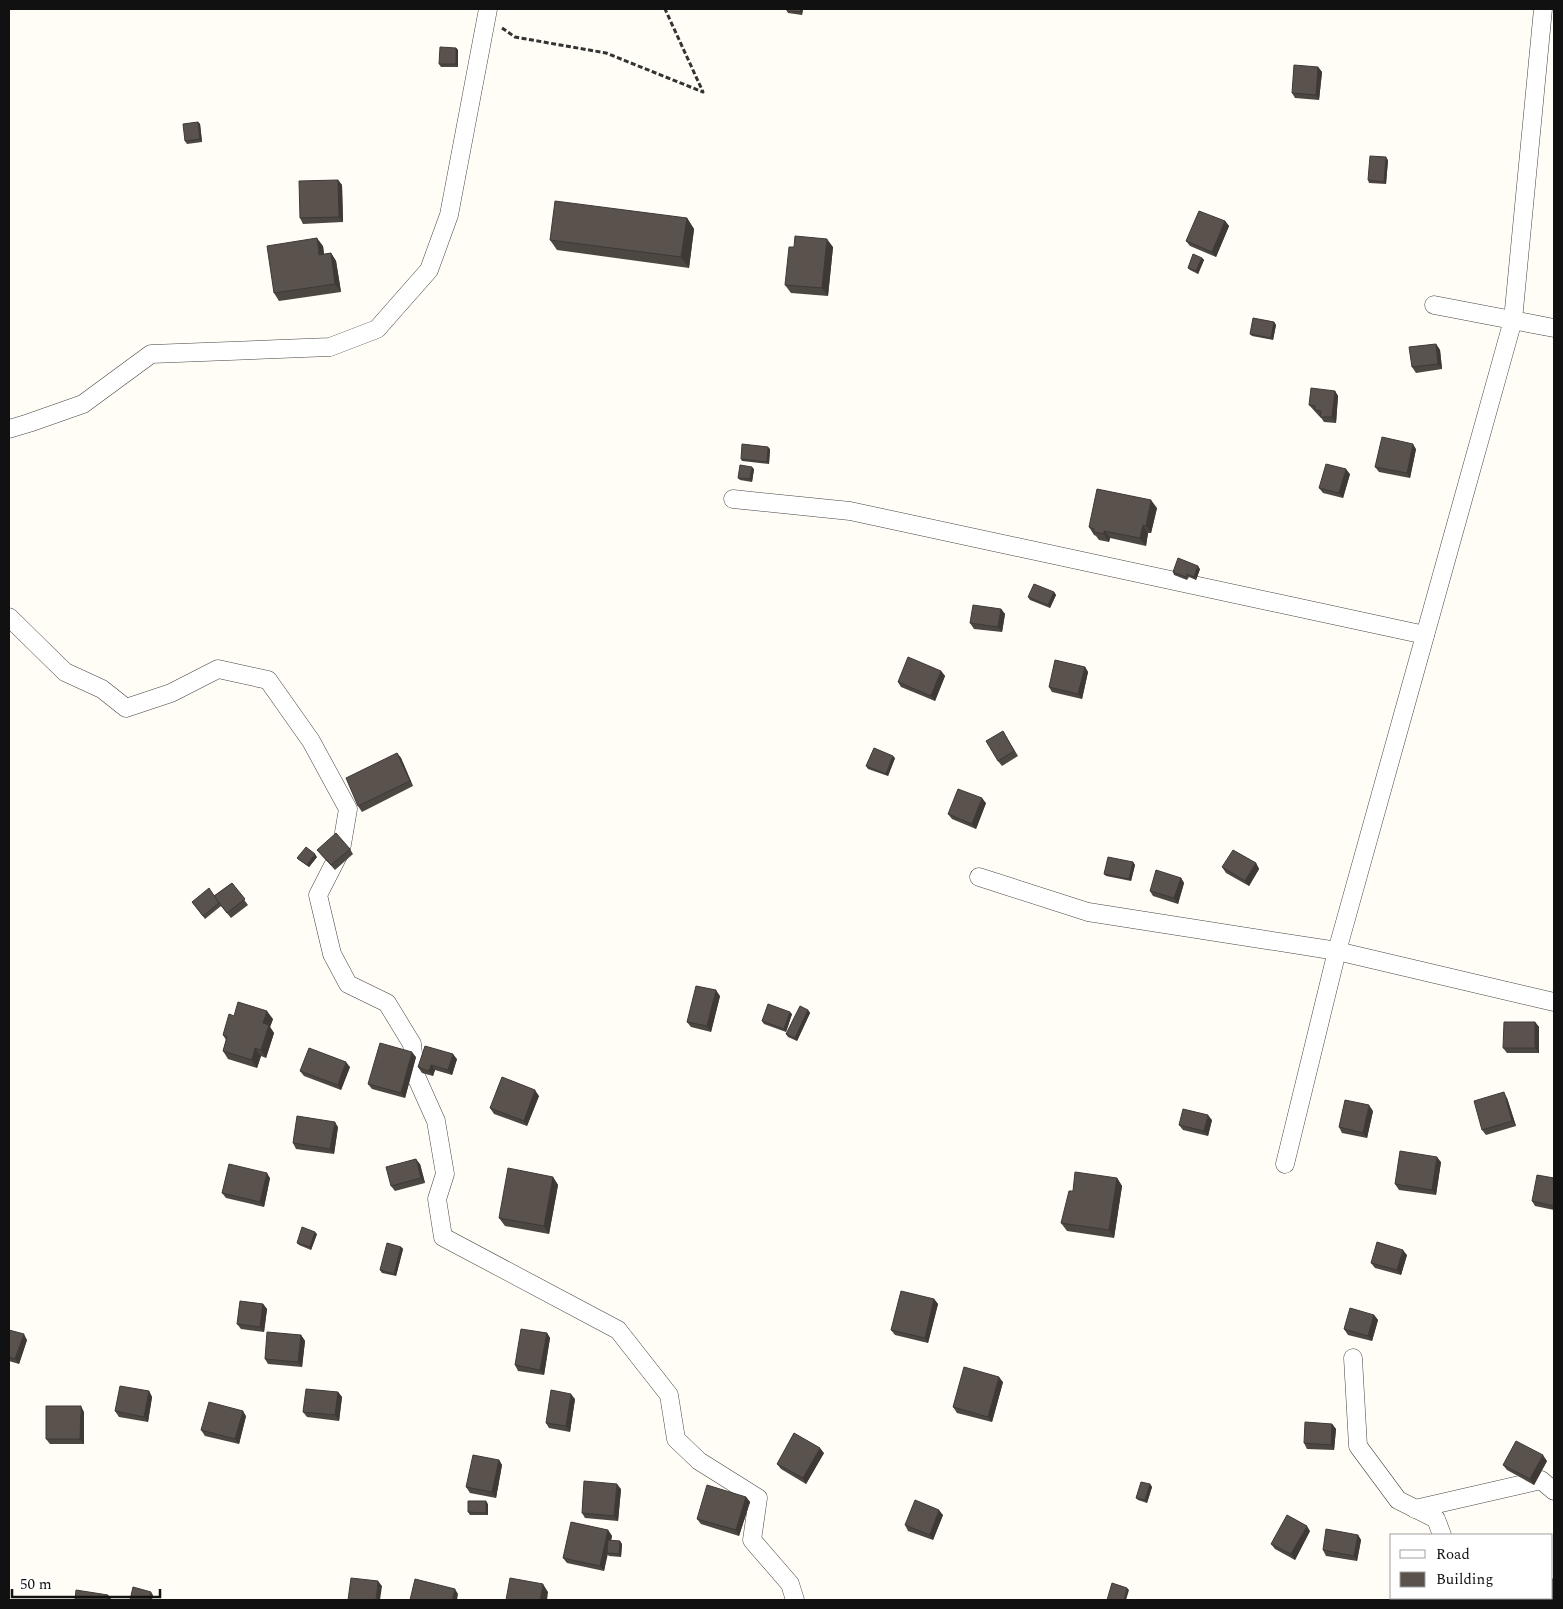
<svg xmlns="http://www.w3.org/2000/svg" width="1563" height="1609" font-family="Spectral,serif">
<rect width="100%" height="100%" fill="#fffdf5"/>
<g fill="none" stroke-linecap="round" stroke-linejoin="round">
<g stroke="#444" stroke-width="19">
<g id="minor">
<path d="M1434,305L1554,328"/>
<path d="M9,429L29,423L83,404L151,354L330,347L377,329L429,270L449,215L488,9"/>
<path d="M733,499L850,511L1425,635"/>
<path d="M9,617L65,672L102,689L126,708L171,693L218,669L268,680L311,741L348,809L341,850L318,895L332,954L348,984L387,1003L412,1044L415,1074L436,1121L445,1174L437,1199L443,1237L618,1330L669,1395L676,1439L699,1461L758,1498L752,1540L790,1584L795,1600"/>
<path d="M979,877L1088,912L1337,951L1554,1002"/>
<path d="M1285,1164L1337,951L1513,320L1543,9"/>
<path d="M1353,1358L1358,1446L1398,1500L1436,1519L1442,1535"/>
<path d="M1415,1509L1541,1480L1554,1491"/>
<path d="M1446,1600V1598"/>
</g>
</g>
<path stroke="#333" stroke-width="3" stroke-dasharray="5 2.5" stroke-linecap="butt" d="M502,28L515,37L606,53L703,92L665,9"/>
<use href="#minor" stroke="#fff" stroke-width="18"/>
</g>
<g fill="#4d4742">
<path d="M787,9H803L802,15L788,13L787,11Z"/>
<path d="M456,48L458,50V67H441L439,64Z"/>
<path d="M1318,67L1322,72L1319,100L1295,98L1292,93Z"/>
<path d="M198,122L200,124L202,142L187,144L185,141Z"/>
<path d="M1388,160L1386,184L1369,183L1368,180Z"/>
<path d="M338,180L342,185L343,222L303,224L300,218Z"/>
<path d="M687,218L694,229L689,268L557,250L550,240Z"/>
<path d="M1225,221L1229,226L1216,257L1190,246L1186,241Z"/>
<path d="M323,246L324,254L331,253L336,261L341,292L279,301L274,293Z"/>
<path d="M794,247H833L828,296L791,293L785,285Z"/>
<path d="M1202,258L1204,260L1198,274L1190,270L1188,268Z"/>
<path d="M1274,322L1276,325L1273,340L1252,336L1250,334Z"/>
<path d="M1436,344L1440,350L1442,369L1416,373L1412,367Z"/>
<path d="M1335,391L1338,396L1336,423L1324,422L1320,416H1319L1309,405Z"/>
<path d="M770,449L769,464L742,461L741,459Z"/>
<path d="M1416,449L1410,478L1379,472L1375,467Z"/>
<path d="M754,469L752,482L740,480L738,478Z"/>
<path d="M1350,474L1343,498L1323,493L1319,488Z"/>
<path d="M1157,508L1151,533H1148L1146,546L1110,538L1109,542L1099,540L1096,536L1094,535L1089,527Z"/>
<path d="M1200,569L1196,580L1189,577L1187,580L1174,575L1173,572Z"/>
<path d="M1054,592L1056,595L1050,608L1030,600L1028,597Z"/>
<path d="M1001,609L1005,614L1002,632L974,629L970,623Z"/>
<path d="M1085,667L1088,672L1082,699L1052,692L1049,687Z"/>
<path d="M941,671L945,676L935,701L901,687L898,682Z"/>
<path d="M1003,731L1018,756L1002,766L998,761Z"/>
<path d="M397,753L401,758L413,786L362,812L358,806Z"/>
<path d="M895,758L888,776L868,769L866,766Z"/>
<path d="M986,803L976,829L952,819L948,814Z"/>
<path d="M350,849L353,854L335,870L317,850Z"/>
<path d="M317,857L309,867L299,860L297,858Z"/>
<path d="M1133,862L1135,865L1131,881L1106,876L1104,874Z"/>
<path d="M1256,863L1259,869L1249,886L1226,873L1222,867Z"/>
<path d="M1181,878L1184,883L1178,904L1153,896L1150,891Z"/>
<path d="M232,883L248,905L231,918L221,906L205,919L192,902L214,896Z"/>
<path d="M720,996L711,1032L691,1027L687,1022Z"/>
<path d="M808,1010L810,1013L797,1041L788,1037L786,1034Z"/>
<path d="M792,1014L786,1032L764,1024L762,1021Z"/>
<path d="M234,1016L273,1019L270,1027L274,1033L266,1058L261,1056L257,1068L228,1059L223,1051L226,1040L223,1035Z"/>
<path d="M1535,1022L1539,1027V1053H1507L1503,1048Z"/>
<path d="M416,1057L405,1098L372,1089L368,1084Z"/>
<path d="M457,1059L452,1075L435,1070L433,1076L422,1073L418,1067Z"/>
<path d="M350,1067L341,1090L304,1076L300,1071Z"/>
<path d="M539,1096L527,1126L494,1114L490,1108Z"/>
<path d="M1507,1098L1516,1126L1486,1135L1482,1130Z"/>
<path d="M1373,1111L1367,1138L1342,1133L1339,1127Z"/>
<path d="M1212,1120L1208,1136L1183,1130L1179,1125Z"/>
<path d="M338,1127L334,1154L296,1149L293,1143Z"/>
<path d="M1441,1162L1436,1195L1399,1190L1395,1184Z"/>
<path d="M420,1164L425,1183L395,1191L391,1186Z"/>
<path d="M553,1177L558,1185L549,1234L505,1226L499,1218Z"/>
<path d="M270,1178L264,1207L226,1198L222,1193Z"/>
<path d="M1117,1178L1122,1186L1114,1238L1067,1231L1061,1223L1073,1191Z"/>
<path d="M1554,1178V1210L1535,1206L1532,1201Z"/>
<path d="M317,1234L311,1250L299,1245L297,1243Z"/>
<path d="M401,1247L403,1249L396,1276L382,1273L380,1270Z"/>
<path d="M1407,1255L1401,1275L1375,1268L1371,1263Z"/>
<path d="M934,1299L938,1304L928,1343L895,1335L891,1330Z"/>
<path d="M263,1304L267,1309L264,1332L241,1329L237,1324Z"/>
<path d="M1374,1315L1378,1320L1372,1341L1348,1335L1344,1329Z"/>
<path d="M9,1330L27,1340L19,1364L9,1361Z"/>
<path d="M547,1333L550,1338L544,1375L518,1371L515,1365Z"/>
<path d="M301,1335L305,1341L302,1367L268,1364L265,1359Z"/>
<path d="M1003,1382L992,1422L957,1413L953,1407Z"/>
<path d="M149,1391L152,1397L148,1422L119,1417L115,1411Z"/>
<path d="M338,1392L342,1397L339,1421L307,1417L303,1412Z"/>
<path d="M575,1399L570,1432L549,1428L546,1423Z"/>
<path d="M84,1412V1444H50L46,1439Z"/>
<path d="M246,1416L239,1444L205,1436L201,1430Z"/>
<path d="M1332,1424L1336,1429L1334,1450L1307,1449L1304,1443Z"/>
<path d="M824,1453L806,1484L781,1469L777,1464Z"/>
<path d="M499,1460L502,1465L496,1498L470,1493L466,1487Z"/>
<path d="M1547,1461L1534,1485L1507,1470L1503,1465Z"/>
<path d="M1150,1484L1152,1487L1147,1503L1138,1500L1136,1498Z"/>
<path d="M621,1489L618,1521L585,1518L582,1513Z"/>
<path d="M746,1497L750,1502L739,1536L701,1524L697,1519Z"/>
<path d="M488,1504V1515H470L468,1512Z"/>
<path d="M943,1515L933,1540L908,1531L905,1525Z"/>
<path d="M608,1530L612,1536L611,1540L622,1544L621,1557L609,1556L607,1554L604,1571L567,1563L563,1558Z"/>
<path d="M1310,1531L1295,1560L1275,1549L1271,1544Z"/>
<path d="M1358,1535L1361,1540L1357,1561L1326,1556L1323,1550Z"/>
</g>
<g fill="#3f3936">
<path d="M801,9H803L802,15L800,12Z"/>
<path d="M456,48L458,50V67L456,64Z"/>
<path d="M1318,67L1322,72L1319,100L1316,95Z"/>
<path d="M198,122L200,124L202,142L200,139Z"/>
<path d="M1386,157L1388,160L1386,184L1384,182Z"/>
<path d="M338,180L342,185L343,222L339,217Z"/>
<path d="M687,218L694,229L689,268L681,257Z"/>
<path d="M1225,221L1229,226L1216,257L1212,252Z"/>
<path d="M317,238L323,246L325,263L319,255Z"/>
<path d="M827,239L833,247L828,296L822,288Z"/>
<path d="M331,253L336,261L341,292L335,284Z"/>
<path d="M1202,258L1204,260L1198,274L1196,271Z"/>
<path d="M1274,322L1276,325L1273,340L1271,338Z"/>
<path d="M1436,344L1440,350L1442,369L1438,364Z"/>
<path d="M1335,391L1338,396L1336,423L1332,417Z"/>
<path d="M1413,444L1416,449L1410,478L1407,473Z"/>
<path d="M768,447L770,449L769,464L767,462Z"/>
<path d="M752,467L754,469L752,482L750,479Z"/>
<path d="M1346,469L1350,474L1343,498L1339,493Z"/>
<path d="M1151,500L1157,508L1151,533L1146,526Z"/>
<path d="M1143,525L1148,533L1146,546L1140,538Z"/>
<path d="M1104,531L1110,538L1109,542L1104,534Z"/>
<path d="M1198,566L1200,569L1196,580L1194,577Z"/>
<path d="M1054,592L1056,595L1050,608L1048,605Z"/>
<path d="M1001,609L1005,614L1002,632L998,627Z"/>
<path d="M1085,667L1088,672L1082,699L1078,694Z"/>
<path d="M941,671L945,676L935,701L931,696Z"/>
<path d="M397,753L401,758L413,786L410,781Z"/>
<path d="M893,756L895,758L888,776L886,774Z"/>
<path d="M982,798L986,803L976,829L972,824Z"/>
<path d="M315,854L317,857L309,867L307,865Z"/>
<path d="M1133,862L1135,865L1131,881L1129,879Z"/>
<path d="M1256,863L1259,869L1249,886L1245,881Z"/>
<path d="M1181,878L1184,883L1178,904L1174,898Z"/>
<path d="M716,990L720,996L711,1032L707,1026Z"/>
<path d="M808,1010L810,1013L797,1041L795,1038Z"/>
<path d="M267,1011L273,1019L270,1027L274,1033L266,1058L261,1050L263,1023Z"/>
<path d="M790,1012L792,1014L786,1032L784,1029Z"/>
<path d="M1535,1022L1539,1027V1053L1535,1048Z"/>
<path d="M255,1048L261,1056L257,1068L252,1060Z"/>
<path d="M412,1052L416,1057L405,1098L401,1093Z"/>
<path d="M453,1054L457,1059L452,1075L448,1070Z"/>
<path d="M346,1062L350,1067L341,1090L338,1085Z"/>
<path d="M431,1065L435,1070L433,1076L429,1071Z"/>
<path d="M535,1090L539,1096L527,1126L524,1121Z"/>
<path d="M1504,1092L1507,1098L1516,1126L1512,1121Z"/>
<path d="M1369,1105L1373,1111L1367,1138L1363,1133Z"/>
<path d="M1208,1115L1212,1120L1208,1136L1204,1131Z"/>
<path d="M335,1122L338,1127L334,1154L330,1149Z"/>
<path d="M1437,1157L1441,1162L1436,1195L1432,1190Z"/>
<path d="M416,1159L420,1164L425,1183L421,1178Z"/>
<path d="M267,1173L270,1178L264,1207L260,1202Z"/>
<path d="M553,1177L558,1185L549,1234L544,1226Z"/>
<path d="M1117,1178L1122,1186L1114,1238L1109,1230Z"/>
<path d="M315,1232L317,1234L311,1250L310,1247Z"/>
<path d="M401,1247L403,1249L396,1276L394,1274Z"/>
<path d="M1403,1250L1407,1255L1401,1275L1397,1270Z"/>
<path d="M934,1299L938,1304L928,1343L925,1338Z"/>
<path d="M263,1304L267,1309L264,1332L260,1327Z"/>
<path d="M1374,1315L1378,1320L1372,1341L1368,1336Z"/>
<path d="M547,1333L550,1338L544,1375L540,1370Z"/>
<path d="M24,1334L27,1340L19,1364L15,1359Z"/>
<path d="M301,1335L305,1341L302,1367L298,1362Z"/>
<path d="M999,1377L1003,1382L992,1422L988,1417Z"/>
<path d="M149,1391L152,1397L148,1422L144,1417Z"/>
<path d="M338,1392L342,1397L339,1421L335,1415Z"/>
<path d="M571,1394L575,1399L570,1432L566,1426Z"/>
<path d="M81,1406L84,1412V1444L80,1439Z"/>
<path d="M243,1411L246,1416L239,1444L235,1439Z"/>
<path d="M1332,1424L1336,1429L1334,1450L1331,1445Z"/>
<path d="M820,1448L824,1453L806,1484L803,1478Z"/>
<path d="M1543,1455L1547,1461L1534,1485L1530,1479Z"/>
<path d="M499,1460L502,1465L496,1498L492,1492Z"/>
<path d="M617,1484L621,1489L618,1521L614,1516Z"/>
<path d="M1150,1484L1152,1487L1147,1503L1145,1500Z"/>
<path d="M746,1497L750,1502L739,1536L736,1530Z"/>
<path d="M486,1501L488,1504V1515L486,1513Z"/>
<path d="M939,1510L943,1515L933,1540L930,1535Z"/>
<path d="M1307,1526L1310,1531L1295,1560L1291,1554Z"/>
<path d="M608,1530L612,1536L604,1571L600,1566Z"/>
<path d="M1358,1535L1361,1540L1357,1561L1354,1556Z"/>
<path d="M620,1541L622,1544L621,1557L619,1554Z"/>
<path d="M378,1581L382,1586L380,1600H376Z"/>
<path d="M543,1584L548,1592L547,1600H540Z"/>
<path d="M1127,1588L1129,1590L1126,1600H1124Z"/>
<path d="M455,1589L458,1594L457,1600H452Z"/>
<path d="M151,1592L153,1595L152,1600H149Z"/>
<path d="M108,1595L112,1600H108Z"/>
</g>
<g fill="#5a524d" stroke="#3f3936">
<path d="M787,9H801L800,12L787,11Z"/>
<path d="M440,47L456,48V64H439Z"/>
<path d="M1294,65L1318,67L1316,95L1292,93Z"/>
<path d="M198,122L200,139L185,141L183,124Z"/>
<path d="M1370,156L1386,157L1384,182L1368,180Z"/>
<path d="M338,180L339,217L300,218L299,181Z"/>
<path d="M555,201L687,218L681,257L550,240Z"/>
<path d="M1199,211L1225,221L1212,252L1186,241Z"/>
<path d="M795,236L827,239L822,288L785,285L789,247H794Z"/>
<path d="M317,238L319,255L331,253L335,284L274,293L267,246Z"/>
<path d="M1193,254L1202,258L1196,271L1188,268Z"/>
<path d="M1253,318L1274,322L1271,338L1250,334Z"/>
<path d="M1436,344L1438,364L1412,367L1409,347Z"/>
<path d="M1311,388L1335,391L1332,417H1320L1321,411L1315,410V406L1309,405Z"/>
<path d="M1382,437L1413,444L1407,473L1375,467Z"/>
<path d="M742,444L768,447L767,462L741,459Z"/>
<path d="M1326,464L1346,469L1339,493L1319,488Z"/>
<path d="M740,465L752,467L750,479L738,478Z"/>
<path d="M1097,489L1151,500L1146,526L1143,525L1140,538L1104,531V534L1094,532V529L1089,527Z"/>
<path d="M1178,558L1198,566L1194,577L1187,574L1186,577L1173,572Z"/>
<path d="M1034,584L1054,592L1048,605L1028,597Z"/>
<path d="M973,605L1001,609L998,627L970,623Z"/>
<path d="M908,657L941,671L931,696L898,682Z"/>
<path d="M1055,660L1085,667L1078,694L1049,687Z"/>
<path d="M1003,731L1014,751L998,761L986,741Z"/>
<path d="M874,748L893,756L886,774L866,766Z"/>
<path d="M397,753L410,781L358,806L346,778Z"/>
<path d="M958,789L982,798L972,824L948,814Z"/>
<path d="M336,833L350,849L331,865L317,850Z"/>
<path d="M306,847L315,854L307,865L297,858Z"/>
<path d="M1233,850L1256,863L1245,881L1222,867Z"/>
<path d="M1108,857L1133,862L1129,879L1104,874Z"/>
<path d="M1156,870L1181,878L1174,898L1150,891Z"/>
<path d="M232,883L245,899L227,913L214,896Z"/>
<path d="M209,888L219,903L203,916L192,902Z"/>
<path d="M696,986L716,990L707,1026L687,1022Z"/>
<path d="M238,1002L267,1011L263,1023L269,1025L261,1050L255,1048L252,1060L223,1051L227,1037L223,1035L229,1014L234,1016Z"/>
<path d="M768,1004L790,1012L784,1029L762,1021Z"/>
<path d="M800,1006L808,1010L795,1038L786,1034Z"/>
<path d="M1504,1022H1535V1048H1503Z"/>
<path d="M380,1043L412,1052L401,1093L368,1084Z"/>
<path d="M425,1046L453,1054L448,1070L431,1065L429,1071L418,1067Z"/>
<path d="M309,1048L346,1062L338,1085L300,1071Z"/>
<path d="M502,1077L535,1090L524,1121L490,1108Z"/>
<path d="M1504,1092L1512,1121L1482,1130L1474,1101Z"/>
<path d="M1345,1100L1369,1105L1363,1133L1339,1127Z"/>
<path d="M1183,1109L1208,1115L1204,1131L1179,1125Z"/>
<path d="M297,1116L335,1122L330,1149L293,1143Z"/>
<path d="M1400,1151L1437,1157L1432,1190L1395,1184Z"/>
<path d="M416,1159L421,1178L391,1186L386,1167Z"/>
<path d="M229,1164L267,1173L260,1202L222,1193Z"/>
<path d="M508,1168L553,1177L544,1226L499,1218Z"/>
<path d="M1075,1172L1117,1178L1109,1230L1061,1223L1069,1191H1073Z"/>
<path d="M1537,1175L1554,1178V1206L1532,1201Z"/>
<path d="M302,1227L315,1232L310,1247L297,1243Z"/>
<path d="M1377,1242L1403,1250L1397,1270L1371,1263Z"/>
<path d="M387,1243L401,1247L394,1274L380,1270Z"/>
<path d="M901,1291L934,1299L925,1338L891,1330Z"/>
<path d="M240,1301L263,1304L260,1327L237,1324Z"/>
<path d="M1350,1308L1374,1315L1368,1336L1344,1329Z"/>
<path d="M521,1329L547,1333L540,1370L515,1365Z"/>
<path d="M9,1330L24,1334L15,1359L9,1357Z"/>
<path d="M267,1332L301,1335L298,1362L265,1359Z"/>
<path d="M964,1367L999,1377L988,1417L953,1407Z"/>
<path d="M120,1386L149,1391L144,1417L115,1411Z"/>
<path d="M306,1389L338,1392L335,1415L303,1412Z"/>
<path d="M551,1390L571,1394L566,1426L546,1423Z"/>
<path d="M209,1402L243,1411L235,1439L201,1430Z"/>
<path d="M46,1406H81L80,1439H46Z"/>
<path d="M1305,1422L1332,1424L1331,1445L1304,1443Z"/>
<path d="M794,1433L820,1448L803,1478L777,1464Z"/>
<path d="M1516,1441L1543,1455L1530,1479L1503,1465Z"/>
<path d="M473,1455L499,1460L492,1492L466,1487Z"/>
<path d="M584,1481L617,1484L614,1516L582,1513Z"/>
<path d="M1141,1482L1150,1484L1145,1500L1136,1498Z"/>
<path d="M707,1485L746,1497L736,1530L697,1519Z"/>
<path d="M915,1500L939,1510L930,1535L905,1525Z"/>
<path d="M468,1501H486V1513L468,1512Z"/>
<path d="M1287,1515L1307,1526L1291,1554L1271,1544Z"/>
<path d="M571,1522L608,1530L600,1566L563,1558Z"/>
<path d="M1326,1529L1358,1535L1354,1556L1323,1550Z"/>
<path d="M608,1540L620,1541L619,1554L607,1553Z"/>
<path d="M351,1578L378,1581L376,1600H348Z"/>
<path d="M510,1578L543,1584L540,1600H506Z"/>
<path d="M415,1579L455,1589L452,1600H410Z"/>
<path d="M1552,1579H1554V1600H1530V1598H1552Z"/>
<path d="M1112,1583L1127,1588L1124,1600H1107Z"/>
<path d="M133,1587L151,1592L149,1600H130Z"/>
<path d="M76,1590L108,1595V1600H75Z"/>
</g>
<rect width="1563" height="1609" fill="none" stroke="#111111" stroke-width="20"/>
<rect x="1390" y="1534" width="162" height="65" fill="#ffffff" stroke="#a0a0a0"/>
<rect x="1400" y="1550" width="25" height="8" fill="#ffffff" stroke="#a0a0a0"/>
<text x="1436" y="1559" font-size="15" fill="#111111">Road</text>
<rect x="1400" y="1572" width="25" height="15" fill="#5a524d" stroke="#a0a0a0"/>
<text x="1436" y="1584" font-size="15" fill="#111111">Building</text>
<path d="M12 1589v8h148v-8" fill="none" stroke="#111111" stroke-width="2.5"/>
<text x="20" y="1589" font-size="15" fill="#111111" stroke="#ffffff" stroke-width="4" paint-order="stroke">50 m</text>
</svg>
